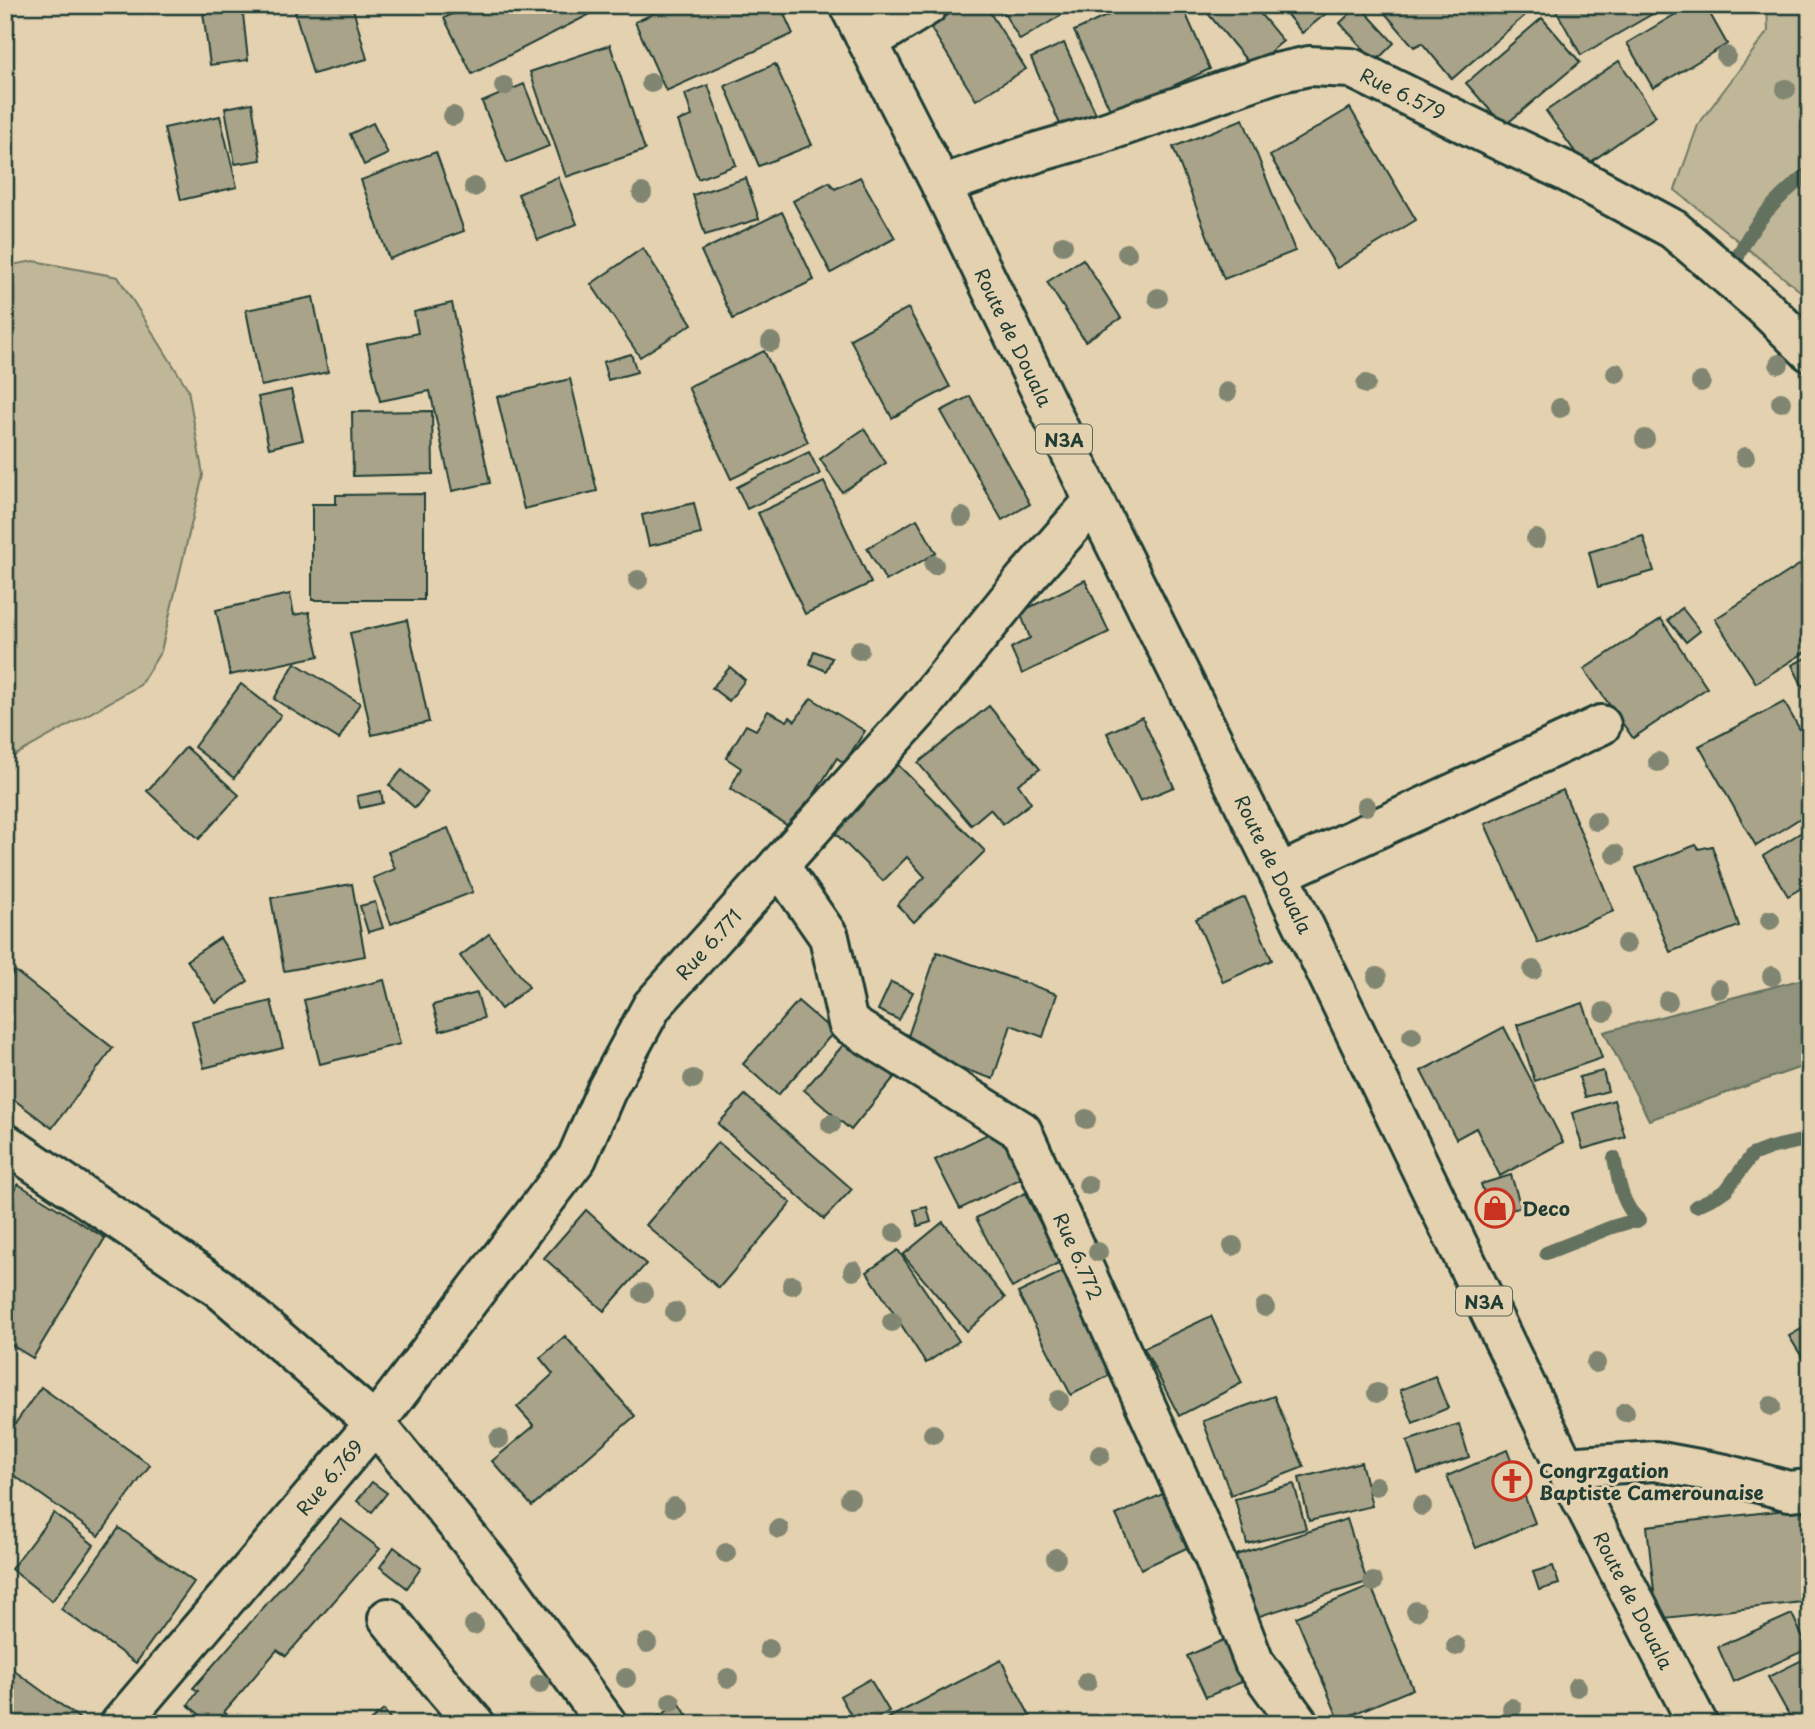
<svg xmlns="http://www.w3.org/2000/svg" width="1815" height="1729" font-family="'Playpen Sans',sans-serif">
<rect width="100%" height="100%" fill="#e4d1af"/>
<filter id="ink" filterUnits="userSpaceOnUse"><feTurbulence type="fractalNoise" baseFrequency=".0143" numOctaves="2"/><feDisplacementMap in="SourceGraphic" scale="14" xChannelSelector="R" yChannelSelector="G"/><feConvolveMatrix kernelMatrix="1 2 1 2 8 2 1 2 1" color-interpolation-filters="sRGB"/></filter>
<g filter="url(#ink)">
<g fill="#c0b698" stroke="#707a66" stroke-width="2">
<path d="M1767,5H1810V299L1675,190L1698,125L1768,31Z"/>
<path d="M34,261L118,277L188,389L203,475L161,651L140,685L12,757L5,758V266Z"/>
</g>
<path fill="#91937b" stroke="#63715f" stroke-width="2" d="M1810,977V1064L1649,1120L1604,1032Z"/>
<g fill="none" stroke-linecap="round" stroke-linejoin="round">
<g stroke="#63715f" stroke-width="14">
<path d="M1732,275C1742,233 1776,198 1810,172"/>
<path d="M1614,1158C1619,1181 1621,1204 1639,1220"/>
<path d="M1696,1206L1717,1196L1727,1189L1752,1155L1770,1148L1810,1139"/>
<path d="M1546,1253L1612,1227L1629,1222H1637"/>
</g>
</g>
<g fill="#a8a389" stroke="#1f3d34" stroke-width="2">
<path d="M202,5H242L248,60L210,65Z"/>
<path d="M293,5H352L367,59L313,74Z"/>
<path d="M470,5H608L472,74L444,18Z"/>
<path d="M672,5H780L793,34L666,91L635,22Z"/>
<path d="M963,5H985L1026,69L976,100L930,27Z"/>
<path d="M999,5H1078L1020,40Z"/>
<path d="M1130,5H1182L1210,69L1112,114L1074,31Z"/>
<path d="M1201,5H1253L1283,41L1252,67Z"/>
<path d="M1279,5H1325L1329,11L1302,33Z"/>
<path d="M1359,5L1394,43L1375,62L1340,23Z"/>
<path d="M1378,5H1495L1503,13L1513,5H1524L1530,11L1452,79L1422,43L1414,47Z"/>
<path d="M1553,5H1668L1581,55Z"/>
<path d="M1691,5H1705L1727,44L1653,88L1627,43Z"/>
<path d="M1542,18L1580,62L1504,126L1466,83Z"/>
<path d="M1064,43L1097,116L1063,131L1031,58Z"/>
<path d="M610,45L645,150L566,177L530,72Z"/>
<path d="M1619,61L1656,116L1585,166L1546,111Z"/>
<path d="M775,64L812,145L759,166L725,86Z"/>
<path d="M524,84L549,146L507,163L482,102Z"/>
<path d="M708,85L736,165L698,179L678,121L692,116L685,94Z"/>
<path d="M252,103L261,160L235,164L225,108Z"/>
<path d="M1350,108L1416,220L1337,268L1270,156Z"/>
<path d="M220,116L237,187L181,200L164,128Z"/>
<path d="M1243,119L1295,251L1224,279L1173,147Z"/>
<path d="M373,123L388,154L364,165L350,134Z"/>
<path d="M436,152L464,231L389,259L361,180Z"/>
<path d="M558,177L577,224L538,240L518,194Z"/>
<path d="M860,177L895,238L831,273L793,201L829,182L835,189Z"/>
<path d="M746,178L759,219L705,235L693,195Z"/>
<path d="M782,212L814,280L733,319L701,251Z"/>
<path d="M643,248L692,324L640,357L591,284Z"/>
<path d="M1083,259L1121,318L1085,341L1047,282Z"/>
<path d="M313,297L328,372L261,386L246,310Z"/>
<path d="M452,303L490,483L452,491L430,391L380,401L367,344L418,333L414,312Z"/>
<path d="M908,308L950,387L892,418L850,339Z"/>
<path d="M764,351L808,442L731,479L688,387Z"/>
<path d="M631,354L637,372L608,380L603,362Z"/>
<path d="M570,379L597,491L524,509L497,397Z"/>
<path d="M291,390L303,440L269,448L258,397Z"/>
<path d="M970,396L1030,504L1002,520L941,411Z"/>
<path d="M432,411L433,474L353,476L352,412Z"/>
<path d="M864,429L886,463L842,492L820,459Z"/>
<path d="M809,452L820,474L747,509L737,487Z"/>
<path d="M824,482L871,583L805,614L758,513Z"/>
<path d="M424,494V600H312V504H336V495Z"/>
<path d="M694,503L701,534L649,546L642,515Z"/>
<path d="M917,519L936,553L886,581L867,548Z"/>
<path d="M1643,536L1654,571L1598,587L1589,552Z"/>
<path d="M1810,558V649L1756,683L1715,619Z"/>
<path d="M1085,580L1109,632L1022,674L1011,648L1030,638L1020,612Z"/>
<path d="M290,594L294,615L309,612L319,656L230,675L216,610Z"/>
<path d="M1682,608L1700,631L1686,642L1668,620Z"/>
<path d="M1661,619L1707,688L1633,738L1584,669Z"/>
<path d="M407,620L429,722L372,735L350,633Z"/>
<path d="M814,651L832,658L826,671L810,664Z"/>
<path d="M1810,656V701L1792,665Z"/>
<path d="M295,663L360,703L339,739L274,699Z"/>
<path d="M730,667L745,680L729,701L712,688Z"/>
<path d="M241,684L281,715L234,778L194,747Z"/>
<path d="M811,698L865,731L844,763L837,758L807,806L799,833L730,789L741,768L726,758L746,725L756,730L768,711L787,721L790,717L795,721Z"/>
<path d="M1784,702L1810,747V812L1756,846L1699,746Z"/>
<path d="M989,706L1040,769L1018,784L1031,803L1003,824L990,809L971,825L918,763Z"/>
<path d="M1142,717L1174,787L1140,801L1107,733Z"/>
<path d="M186,747L239,795L199,839L147,791Z"/>
<path d="M892,759L985,851L914,922L897,905L925,877L907,857L883,881L827,825Z"/>
<path d="M402,770L428,792L415,808L389,785Z"/>
<path d="M1563,790L1614,911L1538,943L1485,824Z"/>
<path d="M381,791L383,803L360,808L357,796Z"/>
<path d="M1810,827V883L1788,896L1763,856Z"/>
<path d="M448,828L473,892L391,924L373,878L395,869L388,852Z"/>
<path d="M1696,845L1699,849L1712,846L1739,926L1670,952L1636,868Z"/>
<path d="M352,884L365,956L284,971L271,898Z"/>
<path d="M1245,897L1272,960L1223,982L1196,919Z"/>
<path d="M375,902L383,928L368,932L360,906Z"/>
<path d="M489,934L529,987L501,1009L460,956Z"/>
<path d="M220,938L248,981L216,1003L187,960Z"/>
<path d="M937,952L1057,994L1043,1037L1011,1025L993,1079L904,1048Z"/>
<path d="M15,971L113,1048L52,1128L5,1093V983Z"/>
<path d="M384,980L400,1044L320,1064L304,1000Z"/>
<path d="M891,982L913,992L899,1020L878,1010Z"/>
<path d="M477,993L484,1018L440,1031L433,1005Z"/>
<path d="M271,1001L283,1048L204,1068L192,1021Z"/>
<path d="M798,1001L834,1032L778,1095L743,1064Z"/>
<path d="M1583,1003L1602,1058L1535,1081L1517,1025Z"/>
<path d="M1504,1027L1563,1142L1500,1176L1476,1128L1456,1139L1421,1071Z"/>
<path d="M851,1036L896,1075L851,1130L804,1090Z"/>
<path d="M1603,1071L1608,1091L1585,1097L1579,1077Z"/>
<path d="M745,1095L852,1189L824,1219L718,1124Z"/>
<path d="M1614,1100L1625,1137L1583,1149L1572,1113Z"/>
<path d="M1002,1127L1026,1176L960,1209L935,1160Z"/>
<path d="M718,1142L791,1203L719,1288L646,1225Z"/>
<path d="M1511,1175L1521,1207L1491,1216L1481,1184Z"/>
<path d="M18,1184L105,1238L33,1358L5,1341V1204Z"/>
<path d="M1025,1193L1060,1262L1012,1288L976,1218Z"/>
<path d="M927,1207L931,1222L918,1226L914,1210Z"/>
<path d="M586,1210L646,1264L604,1311L544,1258Z"/>
<path d="M943,1222L1005,1298L967,1331L903,1255Z"/>
<path d="M898,1250L959,1341L926,1363L867,1272Z"/>
<path d="M1064,1271L1118,1371L1071,1395L1018,1293Z"/>
<path d="M1211,1316L1242,1383L1179,1416L1144,1348Z"/>
<path d="M1810,1324V1370L1789,1336Z"/>
<path d="M565,1336L635,1416L532,1506L492,1461L534,1426L517,1407L553,1374L540,1358Z"/>
<path d="M1435,1376L1448,1408L1413,1423L1400,1390Z"/>
<path d="M41,1387L150,1465L99,1536L5,1469V1438Z"/>
<path d="M1274,1396L1304,1467L1231,1495L1203,1421Z"/>
<path d="M1459,1424L1469,1457L1418,1474L1407,1441Z"/>
<path d="M1507,1450L1535,1523L1476,1548L1447,1476Z"/>
<path d="M1361,1462L1372,1506L1309,1521L1299,1478Z"/>
<path d="M372,1482L387,1493L372,1512L357,1501Z"/>
<path d="M1294,1484L1306,1529L1247,1544L1235,1499Z"/>
<path d="M1167,1492L1191,1546L1141,1569L1116,1515Z"/>
<path d="M1803,1508L1810,1565V1601L1657,1619L1647,1526Z"/>
<path d="M54,1513L94,1545L52,1601L11,1569Z"/>
<path d="M341,1519L380,1549L286,1656L277,1650L224,1712L230,1717L224,1724H211L188,1705L198,1691L193,1688Z"/>
<path d="M1347,1519L1367,1582L1247,1620L1227,1558Z"/>
<path d="M119,1528L194,1582L136,1663L61,1609Z"/>
<path d="M394,1547L421,1568L407,1588L380,1567Z"/>
<path d="M1553,1566L1559,1584L1539,1590L1533,1572Z"/>
<path d="M1371,1586L1413,1689L1339,1720L1296,1617Z"/>
<path d="M1792,1614L1808,1649L1733,1682L1718,1647Z"/>
<path d="M1223,1640L1242,1682L1206,1697L1187,1656Z"/>
<path d="M1810,1656V1724H1794L1768,1677Z"/>
<path d="M1001,1660L1034,1724H877Z"/>
<path d="M5,1664L79,1718L75,1724H5Z"/>
<path d="M870,1679L889,1711L867,1724H856L840,1696Z"/>
<path d="M680,1704L692,1724H649L648,1722Z"/>
<path d="M384,1710L394,1724H366Z"/>
</g>
<g fill="none" stroke-linecap="round" stroke-linejoin="round">
<g stroke="#1f3d34" stroke-width="44">
<g id="street">
<path d="M868,42L928,5"/>
<path d="M941,185L1038,152L1100,134L1272,74L1309,66L1351,68L1486,134L1565,171L1673,229L1763,306L1810,352"/>
<path d="M779,865L829,937L848,1023L1022,1131L1214,1557L1254,1662L1299,1724"/>
<path d="M1279,874L1601,725"/>
<path d="M5,1143L219,1288L375,1423L577,1158L606,1091L652,1006L918,711L1025,579L1094,501"/>
<path d="M1565,1467L1655,1461L1725,1474L1789,1491L1810,1489"/>
<path d="M388,1618L446,1690L475,1724"/>
<path d="M120,1724L375,1423L500,1577L607,1724"/>
</g>
</g>
<g stroke="#1f3d34" stroke-width="44">
<path id="highway" d="M849,5L941,185L1094,501L1279,874L1565,1467L1698,1724"/>
</g>
<use href="#street" stroke="#e4d1af" stroke-width="38"/>
<use href="#highway" stroke="#e4d1af" stroke-width="38"/>
</g>
<g fill="#808671">
<circle cx="1726" cy="56" r="10"/>
<circle cx="651" cy="83" r="10"/>
<circle cx="504" cy="86" r="10"/>
<circle cx="1786" cy="89" r="10"/>
<circle cx="453" cy="116" r="10"/>
<circle cx="474" cy="187" r="10"/>
<circle cx="642" cy="193" r="10"/>
<circle cx="1063" cy="245" r="10"/>
<circle cx="1127" cy="253" r="10"/>
<circle cx="1158" cy="298" r="10"/>
<circle cx="771" cy="342" r="10"/>
<circle cx="1779" cy="364" r="10"/>
<circle cx="1616" cy="373" r="10"/>
<circle cx="1701" cy="382" r="10"/>
<circle cx="1366" cy="384" r="10"/>
<circle cx="1227" cy="392" r="10"/>
<circle cx="1781" cy="402" r="10"/>
<circle cx="1560" cy="408" r="10"/>
<circle cx="1645" cy="439" r="10"/>
<circle cx="1745" cy="457" r="10"/>
<circle cx="962" cy="517" r="10"/>
<circle cx="1536" cy="539" r="10"/>
<circle cx="934" cy="565" r="10"/>
<circle cx="638" cy="580" r="10"/>
<circle cx="859" cy="650" r="10"/>
<circle cx="1658" cy="762" r="10"/>
<circle cx="1366" cy="806" r="10"/>
<circle cx="1596" cy="821" r="10"/>
<circle cx="1615" cy="854" r="10"/>
<circle cx="1770" cy="920" r="10"/>
<circle cx="1626" cy="944" r="10"/>
<circle cx="1533" cy="970" r="10"/>
<circle cx="1772" cy="976" r="10"/>
<circle cx="1377" cy="977" r="10"/>
<circle cx="1719" cy="989" r="10"/>
<circle cx="1668" cy="1001" r="10"/>
<circle cx="1604" cy="1012" r="10"/>
<circle cx="1412" cy="1036" r="10"/>
<circle cx="693" cy="1079" r="10"/>
<circle cx="1086" cy="1119" r="10"/>
<circle cx="831" cy="1124" r="10"/>
<circle cx="1088" cy="1185" r="10"/>
<circle cx="895" cy="1233" r="10"/>
<circle cx="1233" cy="1246" r="10"/>
<circle cx="1098" cy="1252" r="10"/>
<circle cx="853" cy="1271" r="10"/>
<circle cx="792" cy="1285" r="10"/>
<circle cx="643" cy="1293" r="10"/>
<circle cx="1265" cy="1307" r="10"/>
<circle cx="675" cy="1312" r="10"/>
<circle cx="892" cy="1322" r="10"/>
<circle cx="1596" cy="1363" r="10"/>
<circle cx="1377" cy="1393" r="10"/>
<circle cx="1059" cy="1400" r="10"/>
<circle cx="1771" cy="1406" r="10"/>
<circle cx="1625" cy="1412" r="10"/>
<circle cx="933" cy="1434" r="10"/>
<circle cx="499" cy="1439" r="10"/>
<circle cx="1100" cy="1455" r="10"/>
<circle cx="1376" cy="1486" r="10"/>
<circle cx="850" cy="1498" r="10"/>
<circle cx="1422" cy="1506" r="10"/>
<circle cx="674" cy="1507" r="10"/>
<circle cx="779" cy="1529" r="10"/>
<circle cx="726" cy="1553" r="10"/>
<circle cx="1056" cy="1558" r="10"/>
<circle cx="1373" cy="1582" r="10"/>
<circle cx="1416" cy="1611" r="10"/>
<circle cx="474" cy="1625" r="10"/>
<circle cx="647" cy="1643" r="10"/>
<circle cx="1456" cy="1646" r="10"/>
<circle cx="769" cy="1649" r="10"/>
<circle cx="626" cy="1678" r="10"/>
<circle cx="728" cy="1678" r="10"/>
<circle cx="1087" cy="1682" r="10"/>
<circle cx="540" cy="1684" r="10"/>
<circle cx="1577" cy="1687" r="10"/>
<circle cx="671" cy="1702" r="10"/>
<circle cx="1512" cy="1708" r="10"/>
</g>
</g>
<defs>
<g id="shop-ring" transform="scale(2.0125)"><circle r="9.5" fill="#e4d1af" stroke="#c8321e" stroke-width="1.5"/><path d="M-5-2.5h2.3a2.7 3.5 0 0 1 5.4 0H5L5.5 6h-11ZM-1.5-2.5h3a1.5 2.3 0 0 0-3 0Z" fill="#c8321e"/></g>
<g id="church-ring" transform="scale(2.0125)"><circle r="9.5" fill="#e4d1af" stroke="#c8321e" stroke-width="1.5"/><path d="M-1.2-6h2.4v3.5h3.3v2.4h-3.3V6h-2.4V-.1h-3.3v-2.4h3.3Z" fill="#c8321e"/></g>
</defs>
<g fill-rule="evenodd">
<use href="#shop-ring" x="1495" y="1208"/>
<use href="#church-ring" x="1512" y="1481"/>
</g>
<g text-anchor="middle" dominant-baseline="central" stroke-width="6" stroke-linejoin="round" paint-order="stroke">
<g fill="#e4d1af" stroke="#5a6959" stroke-width="2">
<rect x="1036" y="424.5" width="56" height="29" rx="5"/>
<rect x="1456" y="1286.5" width="56" height="29" rx="5"/>
</g>
<g font-size="18" font-weight="bold" fill="#1f3d34">
<text x="1064" y="439">N3A</text>
<text x="1484" y="1301">N3A</text>
</g>
<g font-size="19" fill="#1f3d34" stroke="#e4d1af">
<text transform="translate(1403 93) rotate(26)">Rue 6.579</text>
<text transform="translate(1014 337) rotate(64)">Route de Douala</text>
<text transform="translate(1274 864) rotate(64)">Route de Douala</text>
<text transform="translate(708 944) rotate(-48)">Rue 6.771</text>
<text transform="translate(1079 1256) rotate(66)">Rue 6.772</text>
<text transform="translate(329 1477) rotate(-50)">Rue 6.769</text>
<text transform="translate(1634 1600) rotate(63)">Route de Douala</text>
</g>
<g font-size="19" font-weight="bold" fill="#1f3d34" stroke="#e4d1af" text-anchor="start">
<text x="1522" y="1208">Deco</text>
<text x="1539" y="1470">Congrzgation<tspan x="1539" dy="22">Baptiste Camerounaise</tspan></text>
</g>
</g>
<rect width="1815" height="1729" fill="none" stroke="#e4d1af" stroke-width="28"/>
<rect x="14" y="14" width="1787" height="1701" fill="none" stroke="#1f3d34" stroke-width="2.5" filter="url(#ink)"/>
</svg>
